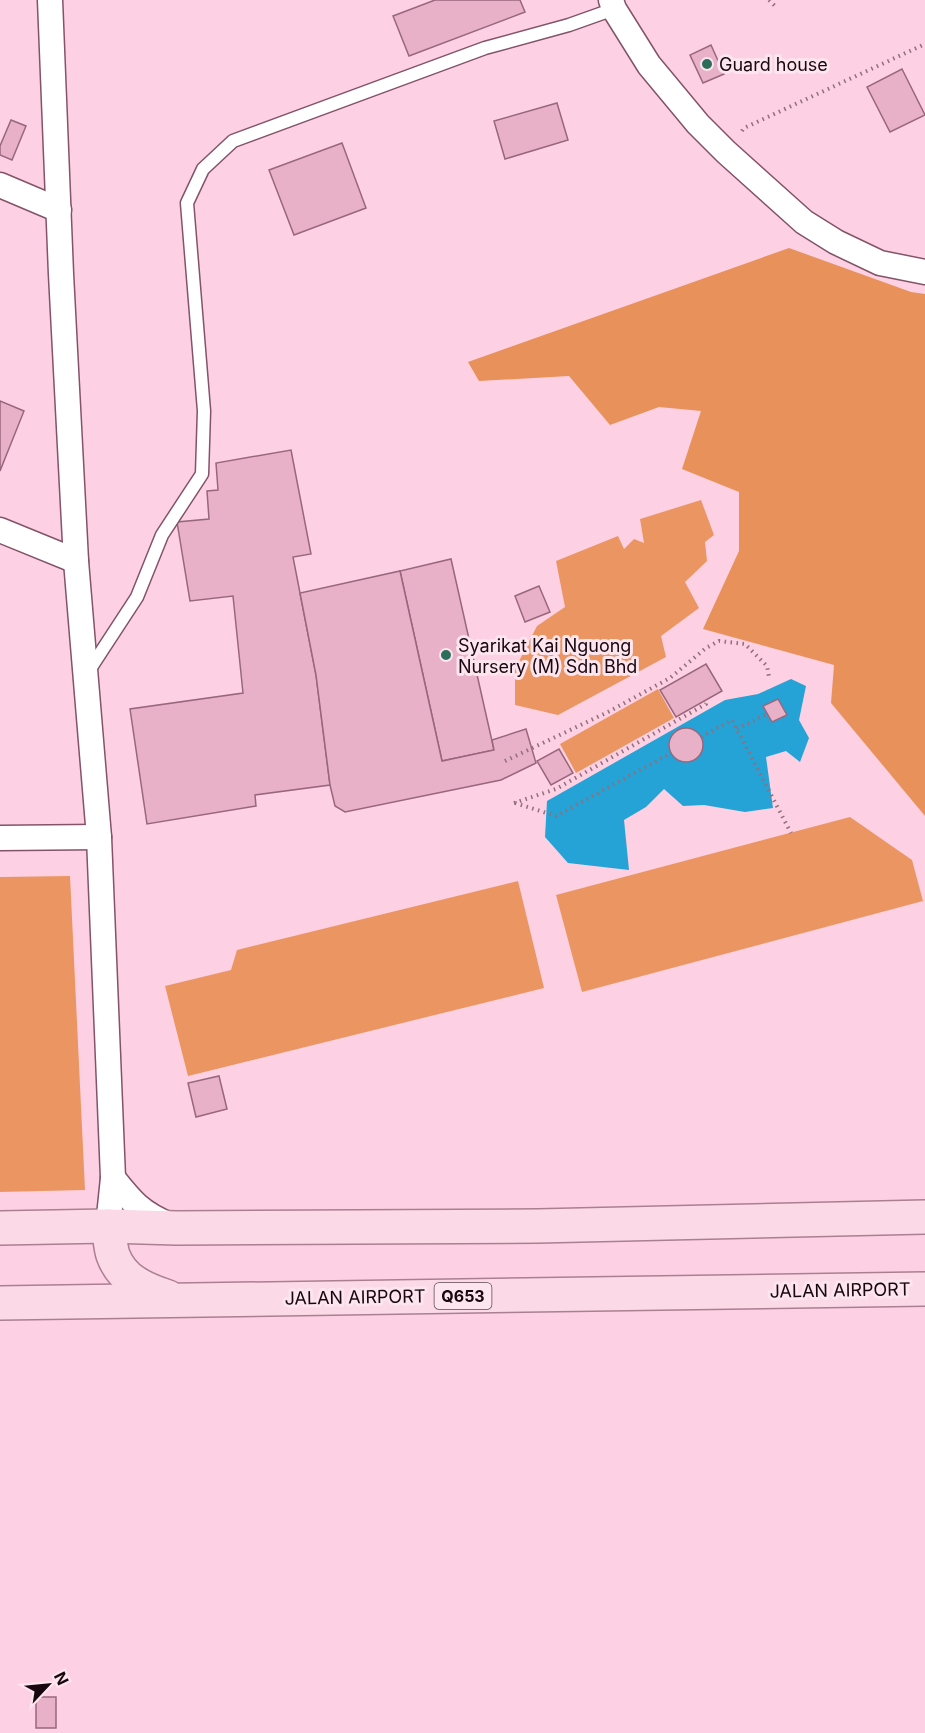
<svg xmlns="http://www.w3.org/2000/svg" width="925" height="1733" font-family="Inter,sans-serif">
<rect width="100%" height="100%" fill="#fdd1e3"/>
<g fill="#eb9662">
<path d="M701,500L714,535L705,542L707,561L685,582L699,608L661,636L666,657L558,715L515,705V669L537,626L565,607L556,561L618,536L624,549L634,539L644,543L640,519Z"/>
<path d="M658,689L674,718L576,773L560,744Z"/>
<path d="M850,817L912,860L923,901L582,992L556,895Z"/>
<path d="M70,876L85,1190L0,1192V877Z"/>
<path d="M518,881L544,988L188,1076L165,986L231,970L237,950Z"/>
</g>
<path fill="#e9915b" d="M789,248L911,292L925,294V816L831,703L834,665L703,629L739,551V492L682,469L701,411L659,407L610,425L569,376L479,381L468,362Z"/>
<path fill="#25a3d6" d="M791,679L806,686L799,720L809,738L800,762L786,751L766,757L773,808L745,812L704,805L683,806L664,789L646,807L624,820L629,870L568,863L545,837L547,801L725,700L758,694Z"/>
<g fill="#e8b1c8" stroke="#99677d" stroke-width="1.5">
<path d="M435,0H520L525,12L409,56L393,16Z"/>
<path d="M711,45L724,74L703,83L690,55Z"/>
<path d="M902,69L925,115L890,132L867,87Z"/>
<path d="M557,103L568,140L505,159L494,121Z"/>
<path d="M11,120L26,126L12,160L0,155V146Z"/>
<path d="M342,143L366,208L294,235L269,170Z"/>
<path d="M0,401L24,411L0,471Z"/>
<path d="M291,450L311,554L293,557L316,675L330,785L255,795L256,806L147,824L130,709L243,693L233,596L190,601L177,522L209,519L207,491L218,490L216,463Z"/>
<path d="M451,559L494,750L442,761L400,571Z"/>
<path d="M400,571L442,761L494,750L492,740L526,729L536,763L501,780L345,812L335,806L330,785L316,675L300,593Z"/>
<path d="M539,586L550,612L525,622L515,596Z"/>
<path d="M706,664L722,691L676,717L660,690Z"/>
<path d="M778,699L787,715L772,722L763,706Z"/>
<circle cx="686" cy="745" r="17"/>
<path d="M559,749L573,773L551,785L537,761Z"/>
<path d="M219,1076L227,1109L196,1117L188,1083Z"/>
<rect x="36" y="1697" width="20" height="31"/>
</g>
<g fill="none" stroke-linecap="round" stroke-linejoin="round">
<g stroke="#835369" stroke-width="15">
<path id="service" d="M88,672L137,597L162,535L202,474L204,411L187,203L203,169L233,141L485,48L569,25L614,9"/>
</g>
<g stroke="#835369" stroke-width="27">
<g id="minor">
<path d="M50,0L61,274L76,561L99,837L113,1178L108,1226"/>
<path d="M611,0L614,9L649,65L698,124L726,152L804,222L836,242L880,263L925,272"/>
<path d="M0,185L59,210"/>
<path d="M0,530L76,561"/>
<path d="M0,838L99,837"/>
<path d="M113,1178C132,1202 141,1213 170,1225"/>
</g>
</g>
<g stroke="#aa7f91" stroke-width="36">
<g id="primary">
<path d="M108,1226C110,1235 110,1246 113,1255C122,1280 144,1289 168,1297"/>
<path d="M0,1228L108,1226L177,1228L538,1226L925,1217"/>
<path d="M0,1303L925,1289"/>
</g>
</g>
<g stroke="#8f707d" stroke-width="4" stroke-dasharray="1.5 4.5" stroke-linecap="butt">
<path d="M769,0L776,7"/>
<path d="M742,131L744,128L925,44"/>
<path d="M737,729L767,714"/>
<path d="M701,737L732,720L791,833"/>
<path d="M505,761L608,712L670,678L706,648L719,641L745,644L767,666L769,677"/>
<path d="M514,803L556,789L706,704L707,700"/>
<path d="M515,803L556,816L671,753"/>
</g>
<use href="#service" stroke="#fff" stroke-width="12"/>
<use href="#minor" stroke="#fff" stroke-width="24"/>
<use href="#primary" stroke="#fbd9e7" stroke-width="33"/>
</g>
<g fill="#2d6d5a" stroke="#fce5ee" stroke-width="2">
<circle cx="707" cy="64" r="6"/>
<circle cx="446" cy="655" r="6"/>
</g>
<g text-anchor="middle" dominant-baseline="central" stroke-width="6" stroke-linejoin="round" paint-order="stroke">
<rect fill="#fce5ee" stroke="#5c4a52" stroke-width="1.5" x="434.5" y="1283" width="57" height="26" rx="4.5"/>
<g font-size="16" font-weight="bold" fill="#18070f">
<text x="463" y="1296">Q653</text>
</g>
<g font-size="18" fill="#18070f" stroke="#fce5ee" text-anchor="start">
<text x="719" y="64">Guard house</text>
<text x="458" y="645">Syarikat Kai Nguong<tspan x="458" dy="21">Nursery (M) Sdn Bhd</tspan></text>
</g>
<g font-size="18" fill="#18070f" stroke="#fce5ee">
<text transform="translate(840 1290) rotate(-1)">JALAN AIRPORT</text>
<text transform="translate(355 1297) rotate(-1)">JALAN AIRPORT</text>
</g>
</g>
<g transform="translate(48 1685) rotate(64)" stroke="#fce5ee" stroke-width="4.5" paint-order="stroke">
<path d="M0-4.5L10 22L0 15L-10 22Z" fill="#18070f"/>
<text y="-9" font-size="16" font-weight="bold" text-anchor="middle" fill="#18070f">N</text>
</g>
</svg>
